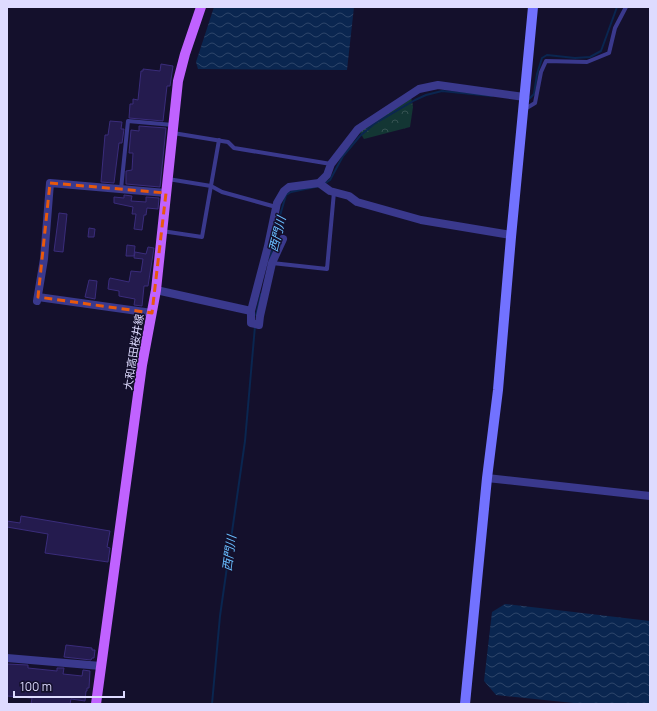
<svg xmlns="http://www.w3.org/2000/svg" width="657" height="711" font-family="Manrope,'Noto Sans JP',sans-serif">
<defs>
<pattern id="park-crowns" width="20" height="18" patternUnits="userSpaceOnUse"><rect width="20" height="18" fill="#133634"/><path d="M2 6a3 3 0 1 1 6 0M12 15a3 3 0 1 1 6 0" fill="none" stroke="#355252"/></pattern>
<pattern id="water-waves" width="16" height="10" patternUnits="userSpaceOnUse"><rect width="16" height="10" fill="#0a2650"/><path d="M0 5q4-4 8 0t8 0" fill="none" stroke="#2d456a"/></pattern>
</defs>
<rect width="100%" height="100%" fill="#14102c"/>
<path fill="url(#park-crowns)" d="M410,92L413,107L410,127L364,139L356,126Z"/>
<g fill="url(#water-waves)">
<path d="M214,7H354L347,70L198,69L196,62Z"/>
<path d="M505,604L650,621V704H583L496,695L484,681L492,612Z"/>
</g>
<g fill="none" stroke-linecap="round" stroke-linejoin="round">
<g stroke="#0a2650" stroke-width="2">
<path d="M528,100L534,94L537,74L542,58L547,55L575,58L590,57L601,51L617,7"/>
<path d="M324,184L330,180L343,156L360,136L374,124L415,100L426,95L442,91L492,96"/>
<path d="M270,259L281,212L286,195L291,192L320,186"/>
<path d="M256,315L261,294"/>
<path d="M212,704L220,616L245,441L255,326"/>
</g>
</g>
<g fill="#241b4e" stroke="#3a2c7b">
<path d="M161,64L173,66L170,86H167L163,121L129,118L130,104H133V99L138,100L141,71H143V69L160,71Z"/>
<path d="M110,121L122,122L121,129H124L122,143H119L114,183L101,182L105,135H108Z"/>
<path d="M139,126L166,128L160,187L126,184V171L132,170L133,153H129L131,130L139,131Z"/>
<path d="M124,195L132,196L131,201L146,202V197L159,198L158,209L147,208L146,215H144L142,230L134,229L136,214H132L133,207L114,203V197L124,198Z"/>
<path d="M59,213L67,214L63,252L54,251Z"/>
<path d="M89,228L95,229L94,237H88Z"/>
<path d="M127,245L135,246L134,256H126Z"/>
<path d="M148,247L154,248L148,286H144L142,306L134,305L135,299L119,296V291L108,289L109,280L110,278L129,282L131,271L141,272L143,259L134,258L135,252L146,254Z"/>
<path d="M89,280L97,281L95,299L85,297Z"/>
<path d="M21,516L110,531L107,547L110,548L108,562L45,553L48,534L7,527V521L20,523Z"/>
<path d="M66,645L92,648V650H95L94,658H92L91,660L64,657Z"/>
<path d="M7,664L28,665V668L57,671V668H64L63,674L82,676L83,670L90,671L89,688H87V691H86L85,701L71,699L70,704H31L32,698L7,696Z"/>
</g>
<g fill="none" stroke-linecap="round" stroke-linejoin="round">
<g stroke="#3a398d" stroke-width="4">
<path d="M525,109L535,103L541,72L546,61L587,62L609,53L615,28L626,7"/>
<path d="M173,133L228,142L234,148L331,164"/>
<path d="M168,179L211,186L222,192L276,207"/>
<path d="M121,189L128,121L173,125"/>
<path d="M162,231L202,237L219,140"/>
<path d="M272,263L327,269L334,192"/>
</g>
<g stroke="#3a398d" stroke-width="8">
<path d="M319,183L330,191L349,196L357,202L421,220L511,235"/>
<path d="M283,239L272,263L260,316L259,325L251,323V311L268,246L277,203L284,191L289,187L319,183L327,175L331,164L358,129L419,89L438,85L524,97"/>
<path d="M156,290L251,311"/>
<path d="M38,297L152,313"/>
<path d="M37,301L44,259L50,183L166,193"/>
<path d="M487,478L650,496"/>
<path d="M7,658L101,666"/>
</g>
<path stroke="#7272ff" stroke-width="10" d="M465,704L487,478L498,390L511,237L533,7"/>
<path stroke="#c062ff" stroke-width="10" d="M96,704L142,365L156,290L178,81L185,54L201,7"/>
</g>
<path fill="none" stroke="#e8590c" stroke-width="3" stroke-dasharray="8 5" stroke-linejoin="round" d="M50,183L166,193L152,313L38,297Z"/>
<g text-anchor="middle" dominant-baseline="central" stroke-width="3" stroke-linejoin="round" paint-order="stroke">
<g font-size="11" fill="#dedbff" stroke="#14102c">
<text transform="translate(133 352) rotate(-81)">大和高田桜井線</text>
</g>
<g font-size="12" font-style="italic" fill="#69bdff" stroke="#14102c">
<text transform="translate(277 234) rotate(-76)">西門川</text>
<text transform="translate(229 553) rotate(-82)">西門川</text>
</g>
</g>
<rect width="657" height="711" fill="none" stroke="#dedbff" stroke-width="16"/>
<path d="M14 691v6h110v-6" fill="none" stroke="#dedbff" stroke-width="2"/>
<text x="20" y="691" font-size="12" fill="#dedbff" stroke="#14102c" stroke-width="3" paint-order="stroke">100 m</text>
</svg>
